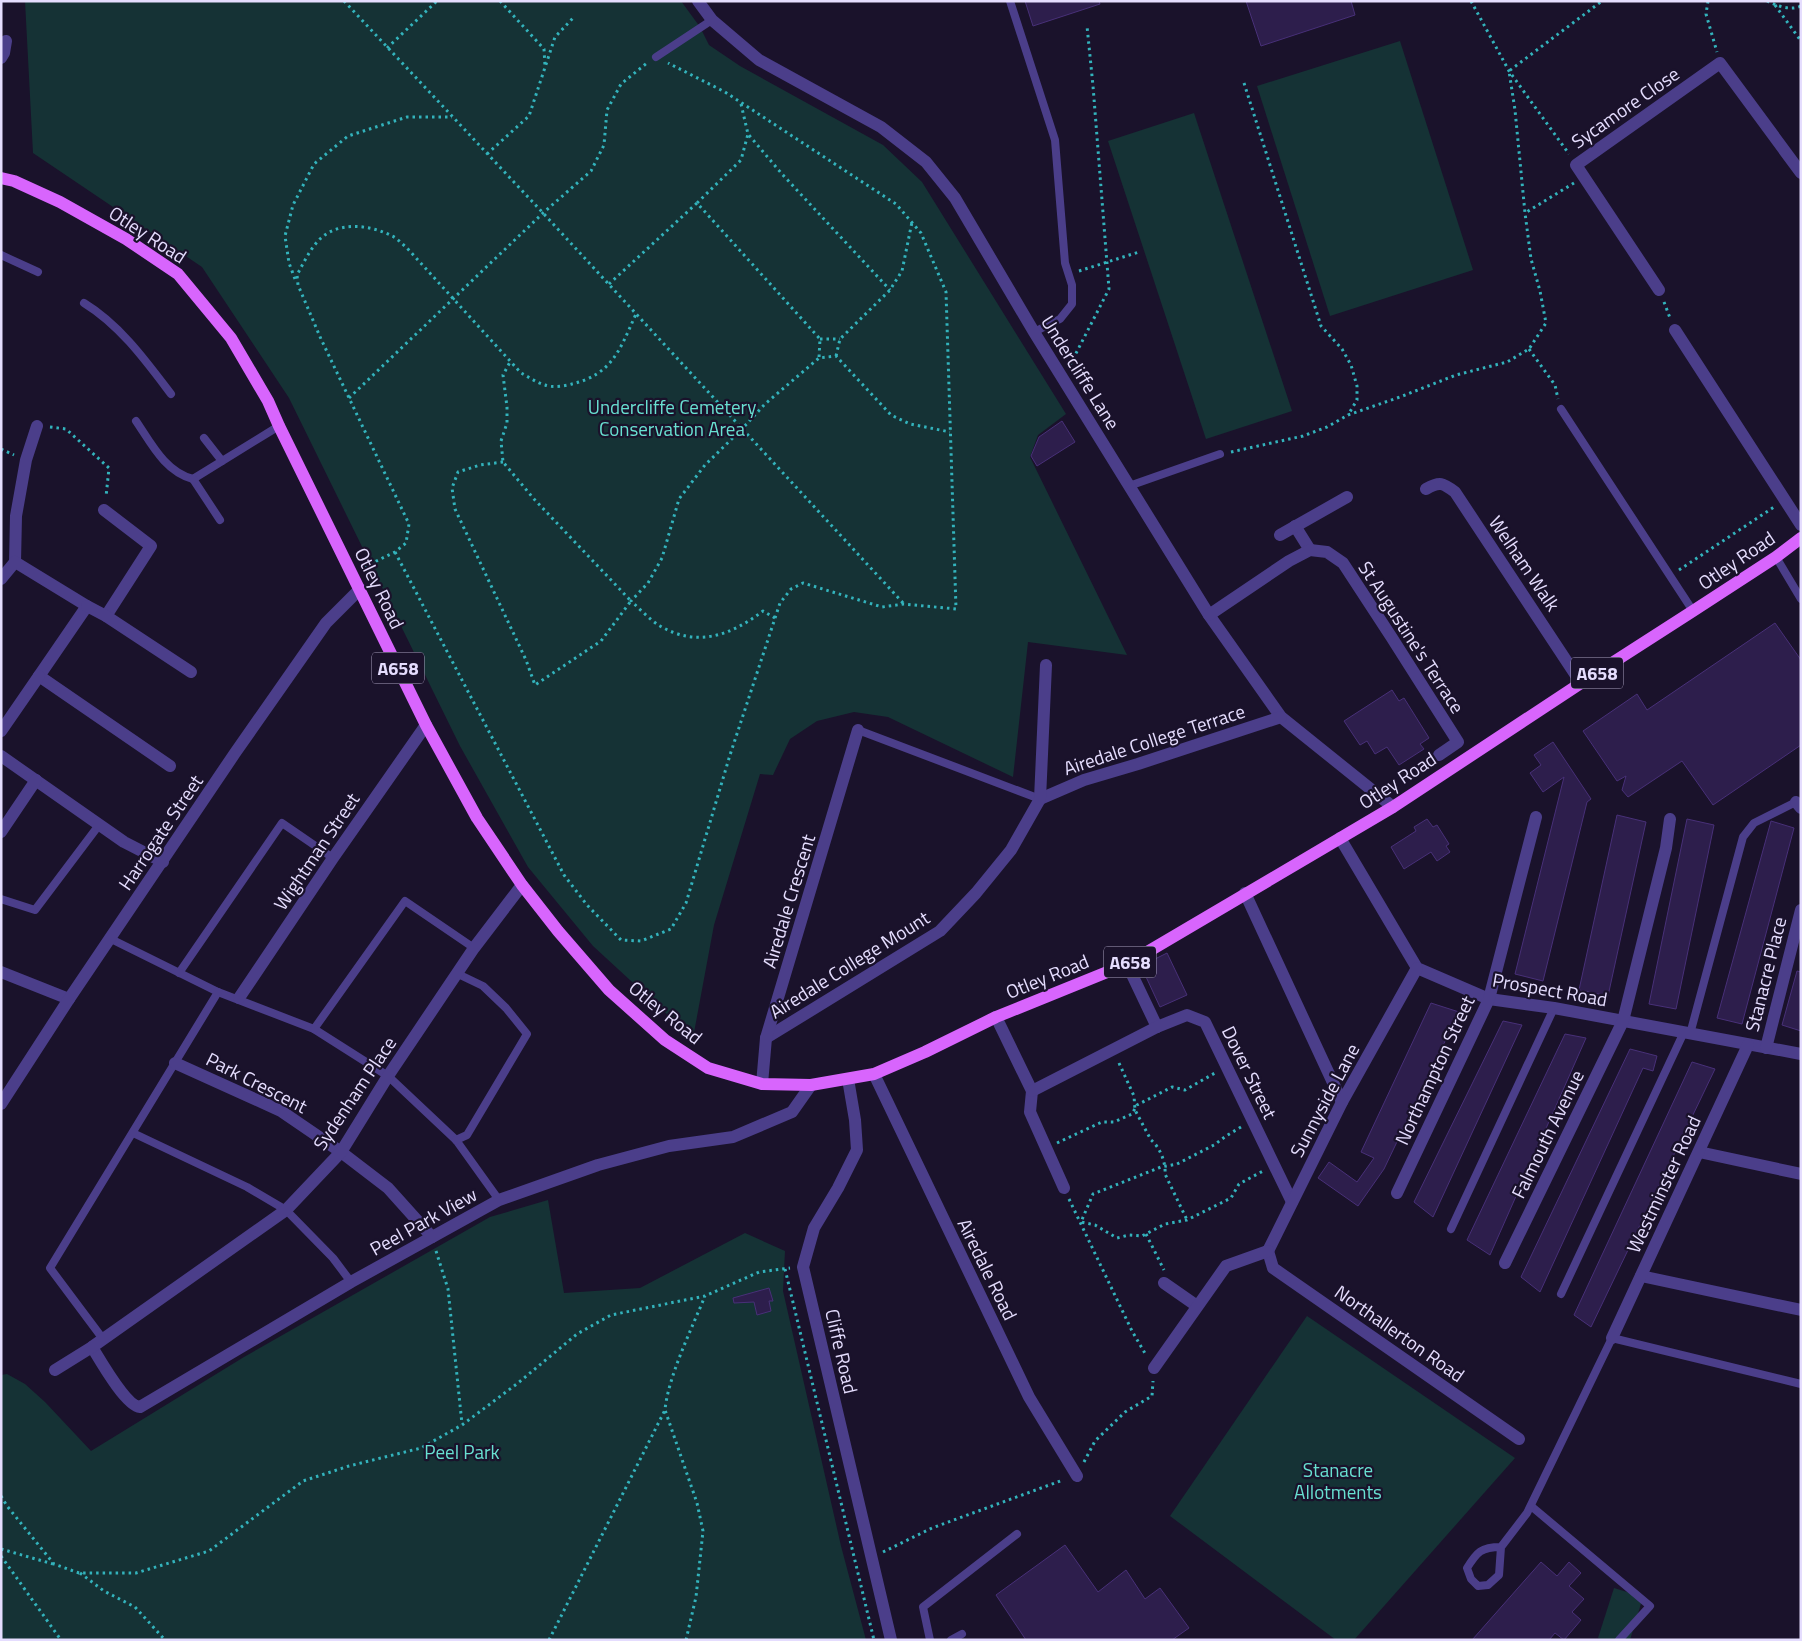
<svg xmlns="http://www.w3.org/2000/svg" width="1802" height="1641" font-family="'Titillium Web',sans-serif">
<rect width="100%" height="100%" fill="#1a122b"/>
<g fill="#153235">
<path d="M25,1H681L700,27L709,45L740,66L883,145L922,182L1066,414L1038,435L1030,457L1127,655L1028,642L1013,777L888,717L854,712L817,721L790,739L773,775L760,774L714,925L693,1038L593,946L528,867L460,746L289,398L202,267L33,153Z"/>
<path d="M1400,41L1473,270L1330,316L1257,86Z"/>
<path d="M1194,113L1292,411L1206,439L1108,141Z"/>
<path d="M548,1200L564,1293L640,1288L745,1233L785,1251L783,1291L841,1546L866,1640H1V1375L7,1374L25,1384L45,1402L91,1451L244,1357L490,1217Z"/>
<path d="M1307,1316L1515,1458L1354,1640H1336L1170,1516Z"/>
<path d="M1614,1588L1643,1597L1630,1640H1603L1598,1638Z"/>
</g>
<g fill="#2d1e4c" stroke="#483078">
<path d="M1025,1H1099L1100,4L1033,26Z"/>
<path d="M1246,1H1351L1355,15L1261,46Z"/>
<path d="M1062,421L1075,442L1037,466L1031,456L1039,437Z"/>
<path d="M1775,623L1801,660V745L1713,805L1682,761L1628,797L1622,790L1626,776L1617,781L1583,731L1637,694L1647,710Z"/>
<path d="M1392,690L1399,701L1404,698L1429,738L1420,744L1424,749L1399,765L1387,747L1375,754L1367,741L1360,745L1344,721Z"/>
<path d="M1553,742L1591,799L1587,802L1543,981L1515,974L1564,777L1543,792L1530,773L1541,765L1534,755Z"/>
<path d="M1617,815L1646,822L1608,996L1579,990Z"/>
<path d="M1427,819L1433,827L1437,825L1449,844L1446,846L1450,852L1437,861L1431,852L1404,869L1391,847L1416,831L1414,827Z"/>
<path d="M1687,819L1714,825L1676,1009L1649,1004Z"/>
<path d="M1771,821L1794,828L1742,1024L1717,1018Z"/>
<path d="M1167,953L1187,995L1160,1007L1141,966Z"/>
<path d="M1797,971L1801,972V1031L1782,1025Z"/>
<path d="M1431,1003L1459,1012L1384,1169L1358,1206L1318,1178L1329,1162L1357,1182L1374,1158L1361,1152Z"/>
<path d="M1503,1021L1522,1025L1433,1217L1414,1202Z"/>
<path d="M1565,1034L1586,1038L1490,1255L1467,1240Z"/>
<path d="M1630,1049L1657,1056L1653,1071L1643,1068L1540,1292L1521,1277Z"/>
<path d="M1692,1062L1715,1069L1591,1327L1574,1315Z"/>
<path d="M769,1288L773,1301H769L771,1311L757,1315L754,1302L734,1303L733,1298Z"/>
<path d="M1065,1545L1098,1592L1126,1570L1145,1599L1160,1588L1189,1628L1172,1640H1026L996,1595Z"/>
<path d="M1541,1562L1557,1576L1569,1562L1581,1573L1569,1586L1584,1599L1572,1612L1581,1620L1564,1640L1555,1633L1549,1640H1472Z"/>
</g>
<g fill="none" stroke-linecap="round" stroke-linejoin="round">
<g stroke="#33b3bc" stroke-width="3" stroke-dasharray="2.5 4" stroke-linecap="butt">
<path d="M344,1L543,213L904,604"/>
<path d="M500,1L544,49L545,66"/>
<path d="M1471,1L1509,71L1569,154"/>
<path d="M1708,1L1706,14L1717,52"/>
<path d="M1767,1C1777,6 1791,11 1801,6"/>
<path d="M1775,5L1801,41"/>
<path d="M387,48L437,1"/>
<path d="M1244,83L1321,326L1342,349L1351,365L1357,386V400L1348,415"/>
<path d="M741,104L748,134L782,174L890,290"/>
<path d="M487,154L529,116L555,37L573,18"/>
<path d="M1574,183L1525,213L1515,110L1509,71L1602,1"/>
<path d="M697,203L741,160L748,134"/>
<path d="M1079,271L1139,252"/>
<path d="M295,279L289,263L285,236L293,205L314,164L348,136L407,117H452"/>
<path d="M609,284L697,203L820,339L819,358"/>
<path d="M1664,302L1670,318"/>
<path d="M820,339H840"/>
<path d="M1529,349L1555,385L1558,399"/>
<path d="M836,356L840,339L890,290L902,271L912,222"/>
<path d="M1070,365L1109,289L1093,86L1087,26"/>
<path d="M349,398L543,213L591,171L604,145L607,110L621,84L647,63"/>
<path d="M50,427L66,429L109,468L106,497"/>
<path d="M1,449L14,455"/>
<path d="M1231,452L1303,436L1327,427L1348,415L1400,397L1456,375L1507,362L1529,349L1546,323L1540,291L1531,259L1525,213"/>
<path d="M503,462L480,465L458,472L452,488L455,509L526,660L535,685L601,641L631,601L534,499L503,462L501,441L507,423V407L503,375L510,362"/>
<path d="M395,552L564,875L587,905L621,940L641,941L671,929L686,903L730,755L780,603L791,589L803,583L882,607L904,604L956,609L946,292L921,233L896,204L725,92L668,63"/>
<path d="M364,567L395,552L406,543L409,524L321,339L298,285L297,275C303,264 309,251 318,241C336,221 369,224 392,236C397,238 402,244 407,248L521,373C529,377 537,383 545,385C552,388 565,386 572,384C613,374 620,349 636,314"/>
<path d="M1679,570L1774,507"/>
<path d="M775,618L763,611C731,635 698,648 660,626C650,620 640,609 631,601L648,583L662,558L679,499L705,465L742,429L765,404L819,358L836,356L891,415L910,424L950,432"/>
<path d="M1119,1063L1134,1096L1135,1110L1151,1140C1160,1147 1166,1163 1165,1174L1187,1220"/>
<path d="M1241,1127L1226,1136L1214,1145L1177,1164L1161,1167L1093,1194L1081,1222L1095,1225L1117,1238L1129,1235L1142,1236L1165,1224L1187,1220L1231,1198L1239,1184L1263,1171"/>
<path d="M1057,1143L1102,1122H1114L1132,1114L1137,1105L1172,1087L1185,1090L1215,1073"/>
<path d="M1069,1199L1132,1331L1146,1355"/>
<path d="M1146,1234L1164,1270"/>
<path d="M436,1251L448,1289L462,1424"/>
<path d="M785,1269L874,1640"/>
<path d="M1084,1462L1095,1441L1125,1412L1152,1396L1153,1381"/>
<path d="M1,1496L7,1506L54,1564L79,1573H136L209,1551L303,1481L349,1466L421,1448L462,1425L518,1383L577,1334L611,1315L705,1296L759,1272L790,1268"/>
<path d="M1,1549L53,1564"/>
<path d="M883,1552L932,1528L1063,1480"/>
<path d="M1,1556L61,1640"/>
<path d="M80,1573L104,1591L135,1607L165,1640"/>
<path d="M549,1640L665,1410"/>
<path d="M686,1640L696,1597L703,1531L697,1503L665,1410C668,1377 692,1328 705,1296"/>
</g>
<g stroke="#4b3e8a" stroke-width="8">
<path d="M1010,1L1055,140L1065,263L1072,285V304L1060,319L1034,332"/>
<path d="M656,57L712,20"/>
<path d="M1,255L38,272"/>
<path d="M84,303C120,325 146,361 171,394"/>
<path d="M1561,409L1693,611"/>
<path d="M136,421C151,443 165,472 193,479L279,426"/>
<path d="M204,438L222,461"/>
<path d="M193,479L220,520"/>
<path d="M1129,486L1220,454"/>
<path d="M1776,557L1801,599"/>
<path d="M858,730L1040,799"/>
<path d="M1,899L35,910L99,825"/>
<path d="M179,973L282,823L333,858"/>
<path d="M218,992L314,1029L388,1076L456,1140L499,1200"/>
<path d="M314,1029L405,901L474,948"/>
<path d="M1690,1034L1743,837L1754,823L1796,802"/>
<path d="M133,1133L247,1187L286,1210L333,1258L351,1282"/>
<path d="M456,1140L467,1135L527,1034L506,1008L483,986L458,974"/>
<path d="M1451,1229L1554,1008"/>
<path d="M1561,1294L1684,1032"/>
<path d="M103,1339L50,1268L218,992L111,939"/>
<path d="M1531,1506L1650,1606L1619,1640"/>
<path d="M1501,1547C1481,1547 1477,1552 1467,1568L1471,1579L1478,1586L1488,1585L1499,1575L1501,1547L1527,1513L1612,1338L1801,1384"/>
<path d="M930,1640L923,1607L1017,1534"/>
<path d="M951,1640L962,1634"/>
</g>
<g stroke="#4b3e8a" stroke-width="12">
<path d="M698,1L712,20L759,60L881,127L926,162L955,198L1034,332L1209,615L1281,717L1393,807"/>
<path d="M1,58L4,53L6,41"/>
<path d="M1659,290L1576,165L1720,63L1801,173"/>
<path d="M1675,330L1801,525"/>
<path d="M1426,489C1440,481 1443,483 1455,492L1581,683"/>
<path d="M104,510L151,546L106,616"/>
<path d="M1295,526L1310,550"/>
<path d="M1280,535L1347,497"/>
<path d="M15,562L16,516L26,460L37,426"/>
<path d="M1,579L15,562L87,606L39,676L170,766"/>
<path d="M87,606L106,616L191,672"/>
<path d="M1209,615L1289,561L1310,550L1327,552L1343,563L1392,638L1458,742L1439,755"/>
<path d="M1,731L39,676"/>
<path d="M1,756L124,842L163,862"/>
<path d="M1040,799L1084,780L1138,764L1281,717"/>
<path d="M1796,802L1801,808"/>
<path d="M1,832L36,780"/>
<path d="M1340,838L1417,968L1489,999L1554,1008L1801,1054"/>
<path d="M1245,893L1342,1102"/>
<path d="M1127,964L1157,1027"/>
<path d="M1,972L69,999"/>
<path d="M239,998L333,858L426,725"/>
<path d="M996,1017L1032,1091L1030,1112L1064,1188"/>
<path d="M766,1038L940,931L976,893L1011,850L1040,799L1046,665"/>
<path d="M1766,1048L1801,910"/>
<path d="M175,1063L281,1111L341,1152L388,1188L432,1237"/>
<path d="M874,1074L1029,1397L1077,1476"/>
<path d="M848,1079L855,1120L857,1150L838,1188L814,1228L803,1267L891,1640"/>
<path d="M762,1084L766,1038L858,730"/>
<path d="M1032,1091L1157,1027L1187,1015L1205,1022L1292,1202"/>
<path d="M1,1104L69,999L235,753L326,623L360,589"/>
<path d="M1699,1152L1801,1174"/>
<path d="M1397,1193L1489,999L1536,817"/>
<path d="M1268,1251L1342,1102L1417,968"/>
<path d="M1268,1251L1273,1268L1519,1439"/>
<path d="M1505,1263L1623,1021L1666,848L1670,819"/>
<path d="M1641,1276L1801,1310"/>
<path d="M1164,1283L1197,1306"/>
<path d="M1612,1338L1748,1045"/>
<path d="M92,1347C100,1360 126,1406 140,1407L351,1282L499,1200L598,1165L669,1146L733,1137L792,1112L811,1085"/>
<path d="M1154,1368L1226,1266L1268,1251"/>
<path d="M55,1370L92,1347L286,1210L341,1152L388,1076L474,948L522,885"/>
</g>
<path stroke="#d865fd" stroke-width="12" d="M1,178L14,181L60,202L126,239L178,274L231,338L268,401L279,426L426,725L477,818L522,885L558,931L609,990L665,1040L708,1068L762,1084L811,1085L874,1074L925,1052L996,1017L1127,964L1393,807L1581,683L1693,611L1776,557L1801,538"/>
</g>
<g text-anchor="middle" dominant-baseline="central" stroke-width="4.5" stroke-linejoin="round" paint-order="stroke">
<g fill="#1a122b" stroke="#a8a0bf" stroke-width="1">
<rect x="372" y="652.5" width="52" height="31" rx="4"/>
<rect x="1571" y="657.5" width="52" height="31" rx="4"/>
<rect x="1104" y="946.5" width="52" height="31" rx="4"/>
</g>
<g font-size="18" font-weight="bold" fill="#e5ddfe">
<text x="398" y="668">A658</text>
<text x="1597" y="673">A658</text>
<text x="1130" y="962">A658</text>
</g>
<g font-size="19" fill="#e5ddfe" stroke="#1a122b">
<text transform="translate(1625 107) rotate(-35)">Sycamore Close</text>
<text transform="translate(148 234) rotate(33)">Otley Road</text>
<text transform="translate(1081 372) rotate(58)">Undercliffe Lane</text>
<text transform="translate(1736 560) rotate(-34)">Otley Road</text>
<text transform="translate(1525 563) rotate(56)">Welham Walk</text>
<text transform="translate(380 588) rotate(64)">Otley Road</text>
<text transform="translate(1412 637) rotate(57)">St Augustine's Terrace</text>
<text transform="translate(1154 739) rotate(-18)">Airedale College Terrace</text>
<text transform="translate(1397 780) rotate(-33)">Otley Road</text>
<text transform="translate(160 832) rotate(-56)">Harrogate Street</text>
<text transform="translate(316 851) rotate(-56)">Wightman Street</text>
<text transform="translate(788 901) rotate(-73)">Airedale Crescent</text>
<text transform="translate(849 964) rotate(-32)">Airedale College Mount</text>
<text transform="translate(1765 974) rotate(-76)">Stanacre Place</text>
<text transform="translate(1047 976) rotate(-22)">Otley Road</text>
<text transform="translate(1550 989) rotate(10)">Prospect Road</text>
<text transform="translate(666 1012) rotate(39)">Otley Road</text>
<text transform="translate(1434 1070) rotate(-65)">Northampton Street</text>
<text transform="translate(1250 1072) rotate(64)">Dover Street</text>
<text transform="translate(257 1082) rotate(27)">Park Crescent</text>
<text transform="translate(354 1093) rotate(-56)">Sydenham Place</text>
<text transform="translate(1324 1100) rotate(-62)">Sunnyside Lane</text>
<text transform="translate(1547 1134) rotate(-64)">Falmouth Avenue</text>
<text transform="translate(1663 1184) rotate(-65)">Westminster Road</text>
<text transform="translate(423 1221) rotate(-29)">Peel Park View</text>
<text transform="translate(988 1269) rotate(64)">Airedale Road</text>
<text transform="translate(1400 1333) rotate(35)">Northallerton Road</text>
<text transform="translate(842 1351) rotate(77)">Cliffe Road</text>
</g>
<g font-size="19" fill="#68e0d1" stroke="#1a122b">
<text x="672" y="406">Undercliffe Cemetery<tspan x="672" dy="22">Conservation Area</tspan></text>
<text x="462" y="1451">Peel Park</text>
<text x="1338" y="1469">Stanacre<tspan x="1338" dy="22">Allotments</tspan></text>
</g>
</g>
<rect width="1802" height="1641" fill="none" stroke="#e5ddfe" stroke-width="5"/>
</svg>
